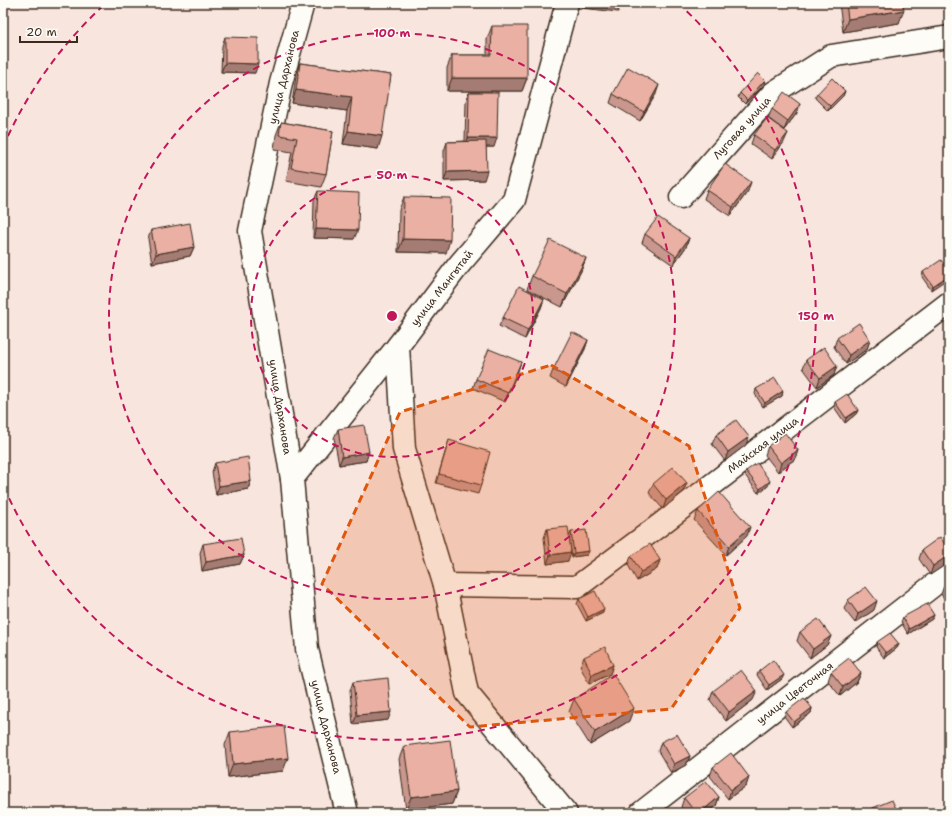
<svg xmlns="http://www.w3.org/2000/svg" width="952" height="816" font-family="'Shantell Sans',sans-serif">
<rect width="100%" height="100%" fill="#f7e5de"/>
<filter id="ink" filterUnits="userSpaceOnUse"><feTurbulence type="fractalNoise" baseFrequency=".025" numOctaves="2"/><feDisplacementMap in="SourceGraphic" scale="8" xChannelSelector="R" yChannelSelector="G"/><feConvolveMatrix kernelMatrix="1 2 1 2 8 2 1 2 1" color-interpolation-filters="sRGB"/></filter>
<g filter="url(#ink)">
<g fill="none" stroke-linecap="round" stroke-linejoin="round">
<g stroke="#3b2a1e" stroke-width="25">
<g id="minor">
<path d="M303,3L281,83L250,231L292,479L307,649L347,813"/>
<path d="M681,197L773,93L831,56L949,37"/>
<path d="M292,479L398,346"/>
<path d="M445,585L404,449L398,346L458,266L514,200L567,3"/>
<path d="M566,813L467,693L445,585L577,587L661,524L949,303"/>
<path d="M641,813L949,573"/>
</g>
</g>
<use href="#minor" stroke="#fdfcf7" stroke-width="22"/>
</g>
<g fill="#c9978d" stroke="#3b2a1e">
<path d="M839,3H902L899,23L843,32Z"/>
<path d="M492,26L527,78L522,91H447V68L452,55H487V39Z"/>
<path d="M225,37L255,73L221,72L222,46Z"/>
<path d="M300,63L391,75L378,149L343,144L347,111L292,103L296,76Z"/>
<path d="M765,80L764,85L745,104L738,97L740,93Z"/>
<path d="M845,91L843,96L828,111L815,98L817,94Z"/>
<path d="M469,92L494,147H486L484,180L444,181V151L447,142L465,141L466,101Z"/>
<path d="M613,94H656L640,121L610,103Z"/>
<path d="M772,109L797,113L784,130L768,118Z"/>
<path d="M281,122L333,131L326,174L321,187L286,181L292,152L274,149L276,135Z"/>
<path d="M754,135L784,142L772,159L751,144Z"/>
<path d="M707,190L748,191L730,216L704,199Z"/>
<path d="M318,191L354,239L313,238L314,200Z"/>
<path d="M404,197L446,253L398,252L399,210Z"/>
<path d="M151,230L194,247L190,256L152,263L148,239Z"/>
<path d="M645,234L689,238L686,247L673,265L642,243Z"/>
<path d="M586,258L581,271L562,307L527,289L532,276Z"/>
<path d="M949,271L931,290L922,277L923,272Z"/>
<path d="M544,299L541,308L525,339L499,326L503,318Z"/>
<path d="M837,338L870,340L867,349L846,364L834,347Z"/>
<path d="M588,340L585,349L566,387L550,378L553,370Z"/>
<path d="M806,360L834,375L817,387L803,368Z"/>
<path d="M521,362L505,402L473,388L476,379Z"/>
<path d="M756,389L783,391L782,396L763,407L755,394Z"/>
<path d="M835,402L858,410L856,414L845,423L834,407Z"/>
<path d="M338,429L366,461L339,465L334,438Z"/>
<path d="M716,435L746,445L725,461L712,444Z"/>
<path d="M449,440L481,485L478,494L436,483L446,449Z"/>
<path d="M768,446L798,450L795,459L778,472L765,455Z"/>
<path d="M215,463L251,481L248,489L216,495L212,472Z"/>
<path d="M746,471L768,486L758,493L745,475Z"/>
<path d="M687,483L683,492L663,509L649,493L653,484Z"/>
<path d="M698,511L747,536L726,555L694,520Z"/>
<path d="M547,529L569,537L571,532L589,551L587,555L572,557L569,540L568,561L547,564L544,538Z"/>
<path d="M203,544L244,555L240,564L202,571L200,553Z"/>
<path d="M922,550H949V560L948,563L930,575L919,559Z"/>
<path d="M631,556L660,560L657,569L637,581L628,565Z"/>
<path d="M949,582V605L941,594L944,586Z"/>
<path d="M579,599L603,613L586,621L577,604Z"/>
<path d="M848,600L874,610L855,623L844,609Z"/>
<path d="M934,615L932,619L908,634L901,622L903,617Z"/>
<path d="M800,632L831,636L827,645L810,658L797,641Z"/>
<path d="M877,642L899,644L897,648L884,658L876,647Z"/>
<path d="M584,657L613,665L610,674L589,684L580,666Z"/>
<path d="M759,671L782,679L767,690L757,675Z"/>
<path d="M831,672L861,673L857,682L840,696L828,681Z"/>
<path d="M353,682L388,720L353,724L350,691Z"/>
<path d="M713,691L753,700L726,721L710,700Z"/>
<path d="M574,699L629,721L590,745L569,712Z"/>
<path d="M812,708L811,713L792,727L784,716L786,712Z"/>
<path d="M230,732L283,771L228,777L225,745Z"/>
<path d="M661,742L690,756L686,765L671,773L658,751Z"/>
<path d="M404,746L457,791L452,804L406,810L399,759Z"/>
<path d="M713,767L749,777L746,786L728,799L710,776Z"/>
<path d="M719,797L716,806L708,813H685L681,807L684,798Z"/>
</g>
<g fill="#a47b73" stroke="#3b2a1e">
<path d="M583,3H621L618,12L581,8Z"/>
<path d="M904,10L899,23L843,32L848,19Z"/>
<path d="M225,63L258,64L255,73L221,72Z"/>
<path d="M452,78H527L522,91H447Z"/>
<path d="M765,80L764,85L745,104L747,100Z"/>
<path d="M659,85L656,94L640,121L644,112Z"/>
<path d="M296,90L352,97L347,111L292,103Z"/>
<path d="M845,91L843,96L828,111L830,106Z"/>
<path d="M800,104L797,113L784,130L788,121Z"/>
<path d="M348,131L382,136L378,149L343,144Z"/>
<path d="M788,133L784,142L772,159L775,150Z"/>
<path d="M468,138H497L494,147H465Z"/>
<path d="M487,171L484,180L444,181L447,172Z"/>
<path d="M751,182L748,191L730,216L733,207Z"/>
<path d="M316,229L358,230L354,239L313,238Z"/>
<path d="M689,238L686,247L673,265L676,256Z"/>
<path d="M403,239L450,240L446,253L398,252Z"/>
<path d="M194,247L190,256L152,263L156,254Z"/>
<path d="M586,258L581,271L562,307L567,294Z"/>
<path d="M949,275V278L931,290L933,286Z"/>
<path d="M544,299L541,308L525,339L528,330Z"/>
<path d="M588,340L585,349L566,387L569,378Z"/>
<path d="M870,340L867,349L846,364L849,355Z"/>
<path d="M521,362L518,371L505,402L508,393Z"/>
<path d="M837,366L834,375L817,387L820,378Z"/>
<path d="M783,391L782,396L763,407L765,403Z"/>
<path d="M858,410L856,414L845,423L846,418Z"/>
<path d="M749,437L746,445L725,461L728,452Z"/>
<path d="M798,450L795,459L778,472L781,463Z"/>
<path d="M369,452L366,461L339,465L342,457Z"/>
<path d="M251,481L248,489L216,495L219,486Z"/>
<path d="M770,481L768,486L758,493L760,489Z"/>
<path d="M687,483L683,492L663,509L666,500Z"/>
<path d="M750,527L747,536L726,555L729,546Z"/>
<path d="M589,551L587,555L572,557L574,553Z"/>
<path d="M571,552L568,561L547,564L550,555Z"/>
<path d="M244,555L240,564L202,571L206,562Z"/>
<path d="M949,555V560L948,563L930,575L933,566Z"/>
<path d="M660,560L657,569L637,581L641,572Z"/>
<path d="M877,601L874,610L855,623L858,614Z"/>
<path d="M604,609L603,613L586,621L588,617Z"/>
<path d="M934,615L932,619L908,634L909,629Z"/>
<path d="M831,636L827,645L810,658L813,649Z"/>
<path d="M899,644L897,648L884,658L886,653Z"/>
<path d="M613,665L610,674L589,684L592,675Z"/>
<path d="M861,673L857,682L840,696L843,687Z"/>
<path d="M784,675L782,679L767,690L769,685Z"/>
<path d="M757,691L753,700L726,721L729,712Z"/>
<path d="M634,708L629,721L590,745L595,732Z"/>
<path d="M812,708L811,713L792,727L794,722Z"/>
<path d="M391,712L388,720L353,724L357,715Z"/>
<path d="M690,756L686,765L671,773L674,764Z"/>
<path d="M288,758L283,771L228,777L233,764Z"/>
<path d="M749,777L746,786L728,799L731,790Z"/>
<path d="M457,791L452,804L406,810L411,797Z"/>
<path d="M719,797L716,806L708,813H700Z"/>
</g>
<g fill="#eab0a4" stroke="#3b2a1e">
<path d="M846,3H902L904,10L848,19Z"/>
<path d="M492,26H527V78H452V55H491Z"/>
<path d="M225,37L258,38V64L225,63Z"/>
<path d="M300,63L391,75L382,136L348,131L352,97L296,90Z"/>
<path d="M628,67L659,85L644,112L613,94Z"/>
<path d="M758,73L765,80L747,100L740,93Z"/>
<path d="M832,78L845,91L830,106L817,94Z"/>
<path d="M469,92H498L497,138H468Z"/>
<path d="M784,92L800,104L788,121L772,109Z"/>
<path d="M767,118L788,133L775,150L754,135Z"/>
<path d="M281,122L333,131L326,174L291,168L297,138L279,135Z"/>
<path d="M486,141L487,171L447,172V142Z"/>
<path d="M725,164L751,182L733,207L707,190Z"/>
<path d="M318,191L359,193L358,230L316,229Z"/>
<path d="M404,197L451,198L450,240L403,239Z"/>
<path d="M658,217L689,238L676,256L645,234Z"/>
<path d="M190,223L194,247L156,254L151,230Z"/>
<path d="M550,240L586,258L567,294L532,276Z"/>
<path d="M941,260L949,271V275L933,286L923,272Z"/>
<path d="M519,286L544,299L528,330L503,318Z"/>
<path d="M859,323L870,340L849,355L837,338Z"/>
<path d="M572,332L588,340L569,378L553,370Z"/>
<path d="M824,347L837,366L820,378L806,360Z"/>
<path d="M489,349L521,362L508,393L476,379Z"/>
<path d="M775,378L783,391L765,403L756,389Z"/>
<path d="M847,394L858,410L846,418L835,402Z"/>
<path d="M736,420L749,437L728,452L716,435Z"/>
<path d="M364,425L369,452L342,457L338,429Z"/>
<path d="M785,433L798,450L781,463L768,446Z"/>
<path d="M449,440L490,452L481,485L439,474Z"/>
<path d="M248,457L251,481L219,486L215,463Z"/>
<path d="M757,463L770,481L760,489L746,471Z"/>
<path d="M673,467L687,483L666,500L653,484Z"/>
<path d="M719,492L750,527L729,546L698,511Z"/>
<path d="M568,527L571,552L550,555L547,529Z"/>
<path d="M586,530L589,551L574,553L571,532Z"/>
<path d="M940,537L949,550V555L933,566L922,550Z"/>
<path d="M241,538L244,555L206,562L203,544Z"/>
<path d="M650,544L660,560L641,572L631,556Z"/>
<path d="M949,582V591L944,586Z"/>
<path d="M866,587L877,601L858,614L848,600Z"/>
<path d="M595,591L604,609L588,617L579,599Z"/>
<path d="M927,604L934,615L909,629L903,617Z"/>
<path d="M818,619L831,636L813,649L800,632Z"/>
<path d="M890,633L899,644L886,653L877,642Z"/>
<path d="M605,647L613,665L592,675L584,657Z"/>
<path d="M849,658L861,673L843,687L831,672Z"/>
<path d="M773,660L784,675L769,685L759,671Z"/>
<path d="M741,670L757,691L729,712L713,691Z"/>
<path d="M613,674L634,708L595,732L574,699Z"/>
<path d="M388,678L391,712L357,715L353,682Z"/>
<path d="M804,698L812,708L794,722L786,712Z"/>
<path d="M284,726L288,758L233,764L230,732Z"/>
<path d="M677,734L690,756L674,764L661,742Z"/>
<path d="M450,740L457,791L411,797L404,746Z"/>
<path d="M731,753L749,777L731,790L713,767Z"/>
<path d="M706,781L719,797L700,813H696L684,798Z"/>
<path d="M892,800L898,813H869L868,810Z"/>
</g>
</g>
<path fill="#df570d" fill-opacity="0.2" stroke="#df570d" stroke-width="3" stroke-dasharray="8 5" stroke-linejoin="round" d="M551,365L689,446L740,608L671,709L470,727L322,584L400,412Z"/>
<g fill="none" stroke="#c2185b" stroke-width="2" stroke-dasharray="7 5">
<circle cx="392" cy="316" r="141"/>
<circle cx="392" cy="316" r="283"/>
<path d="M3 147A424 424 0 0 1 106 3M678 3A424 424 0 1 1 3 485"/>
</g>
<g text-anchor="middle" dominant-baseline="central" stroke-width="3" stroke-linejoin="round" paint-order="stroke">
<g font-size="11" fill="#3b2a1e" stroke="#fdfcf7">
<text transform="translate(284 77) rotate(-76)">улица Дарханова</text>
<text transform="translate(742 128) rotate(-48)">Луговая улица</text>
<text transform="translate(442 288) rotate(-52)">улица Мангытай</text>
<text transform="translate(280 407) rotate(81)">улица Дарханова</text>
<text transform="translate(763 445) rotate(-37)">Майская улица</text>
<text transform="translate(795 693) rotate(-38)">улица Цветочная</text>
<text transform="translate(326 727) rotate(76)">улица Дарханова</text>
</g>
</g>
<circle cx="392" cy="316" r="6" fill="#c2185b" stroke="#fdfcf7" stroke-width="2"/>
<g font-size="12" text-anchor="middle" font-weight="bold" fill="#c2185b" stroke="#fdfcf7" stroke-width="3" stroke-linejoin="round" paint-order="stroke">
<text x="392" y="37">100 m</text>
<text x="392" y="179">50 m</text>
<text x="816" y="320">150 m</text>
</g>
<rect width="952" height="816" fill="none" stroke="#fdfcf7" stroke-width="16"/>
<rect x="8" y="8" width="936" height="800" fill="none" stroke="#3b2a1e" stroke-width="1.5" filter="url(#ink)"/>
<path d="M20 36v6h57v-6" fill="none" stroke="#3b2a1e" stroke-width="2"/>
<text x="26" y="36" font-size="12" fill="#3b2a1e" stroke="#fdfcf7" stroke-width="3" paint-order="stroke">20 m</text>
</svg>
